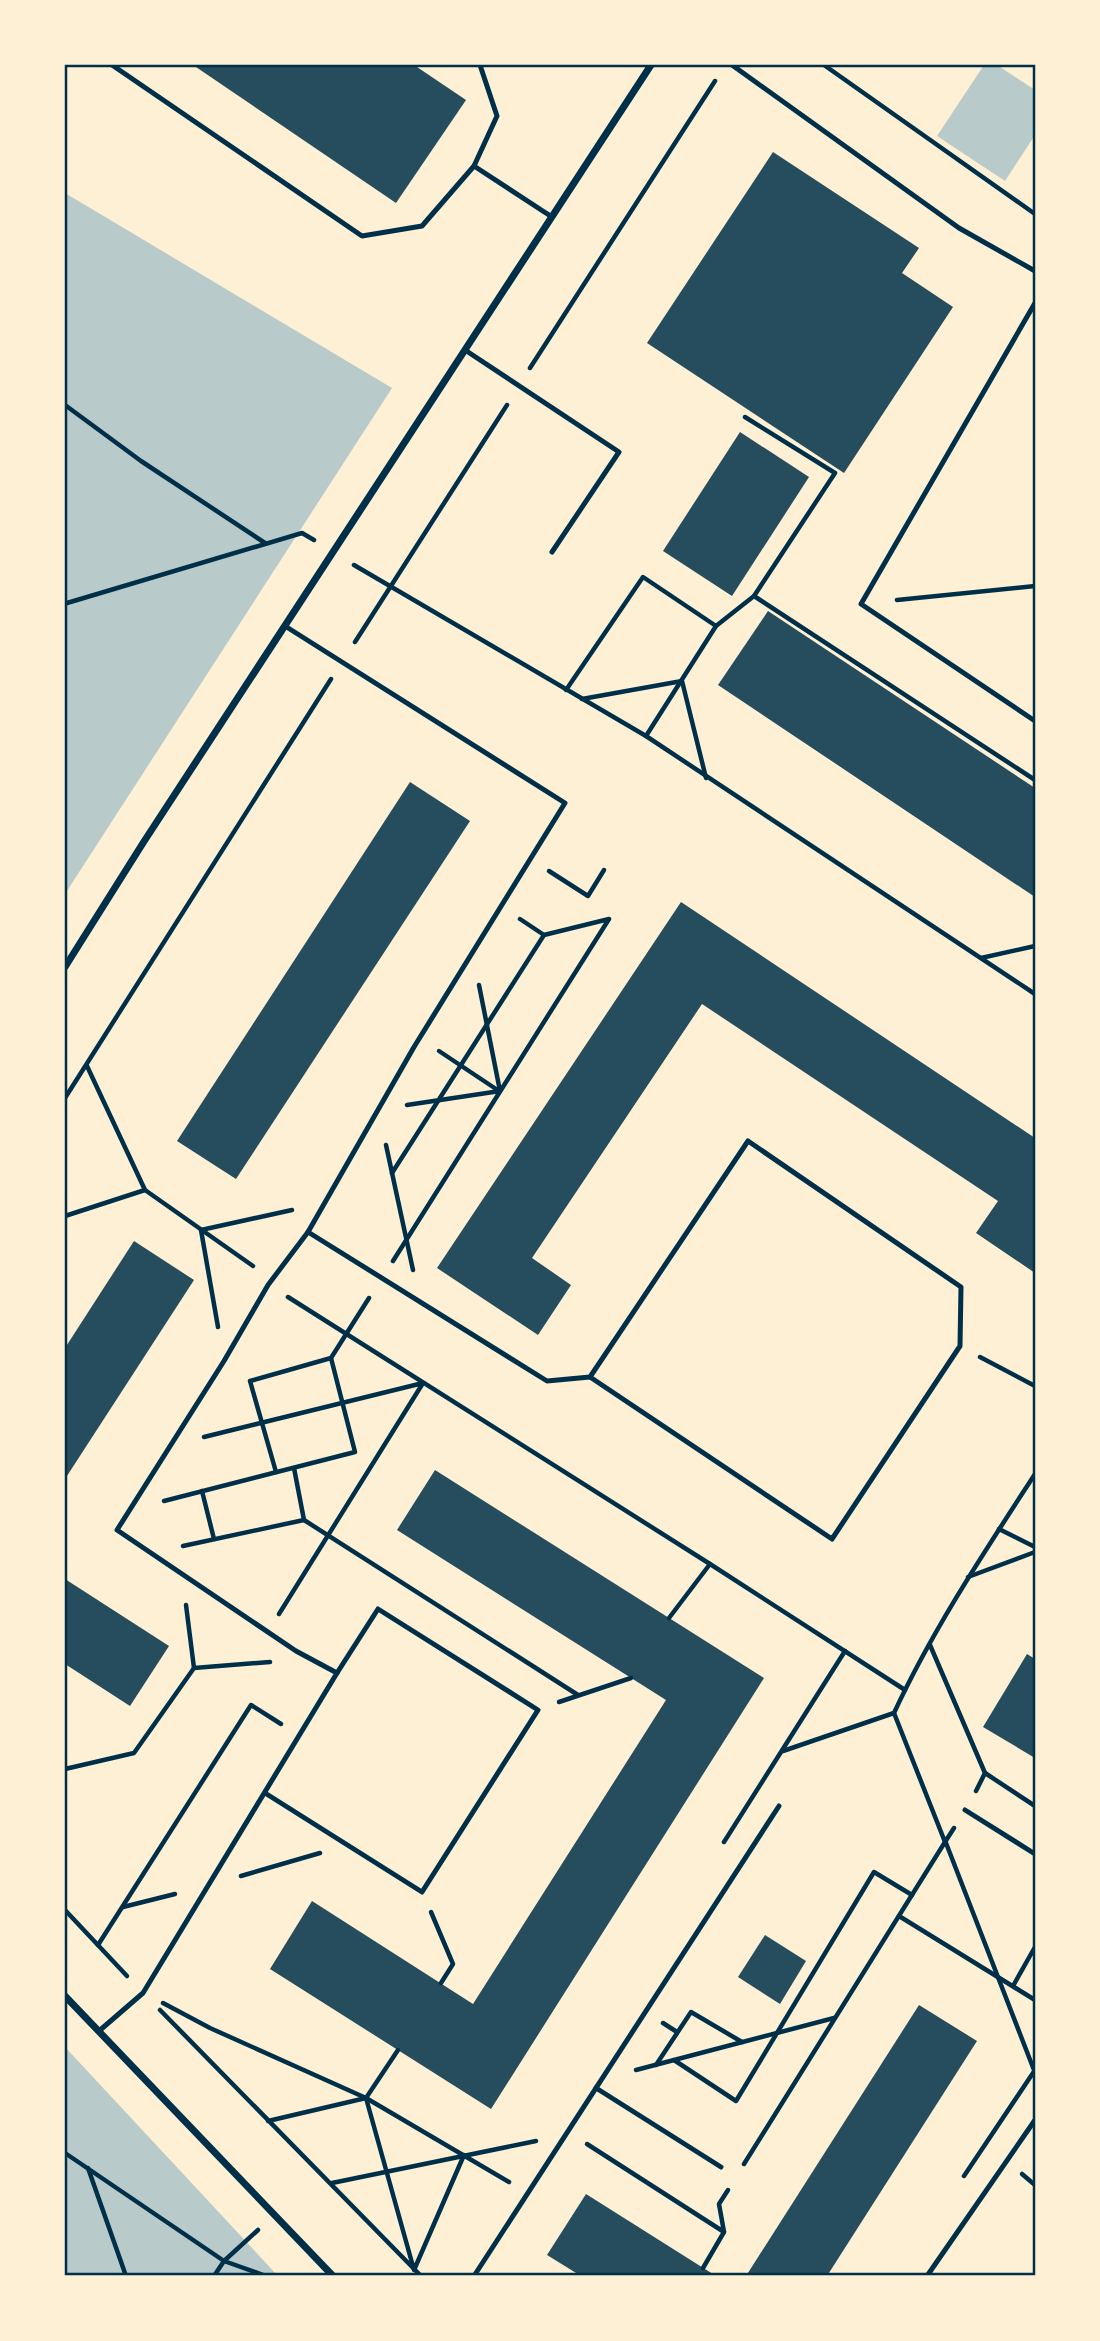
<svg xmlns="http://www.w3.org/2000/svg" width="1100" height="2341" font-family="'IBM Plex Sans',sans-serif">
<rect width="100%" height="100%" fill="#fdf0d5"/>
<g fill="#b9caca">
<path d="M984,65H997L1035,90V135L1005,181L937,136Z"/>
<path d="M65,193L392,388L65,894Z"/>
<path d="M65,2047L278,2276H65Z"/>
</g>
<g fill="#264d5e">
<path d="M193,65H414L466,100L396,203Z"/>
<path d="M773,152L919,248L902,273L953,307L844,473L647,343Z"/>
<path d="M740,432L809,477L732,596L663,551Z"/>
<path d="M768,611L1035,788V897L718,685Z"/>
<path d="M410,782L470,821L236,1179L177,1141Z"/>
<path d="M681,902L1035,1138V1273L976,1233L998,1201L702,1004L532,1258L571,1285L538,1335L437,1268Z"/>
<path d="M134,1241L194,1280L65,1479V1348Z"/>
<path d="M435,1470L764,1678L491,2109L270,1969L312,1901L473,2004L666,1700L397,1530Z"/>
<path d="M65,1579L169,1646L130,1706L65,1664Z"/>
<path d="M1027,1654L1035,1659V1758L983,1727Z"/>
<path d="M765,1935L806,1961L780,2004L738,1977Z"/>
<path d="M919,2005L977,2041L827,2276H746Z"/>
<path d="M586,2194L716,2276H581L547,2255Z"/>
</g>
<g fill="none" stroke-linecap="round" stroke-linejoin="round">
<g stroke="#003049" stroke-width="4.5">
<path d="M824,65L1035,214"/>
<path d="M530,368L715,81"/>
<path d="M65,405L141,461L265,543"/>
<path d="M745,417L835,473L754,596L1035,780"/>
<path d="M354,565L646,736L1035,994"/>
<path d="M897,600L1035,586"/>
<path d="M65,602L67,603L302,533L314,540"/>
<path d="M355,642L507,405"/>
<path d="M566,690L643,577L716,626"/>
<path d="M582,699L682,681L706,778"/>
<path d="M646,736L716,626L754,596"/>
<path d="M549,871L588,896L604,870"/>
<path d="M981,958L1035,946"/>
<path d="M439,1051L499,1091"/>
<path d="M65,1098L331,679"/>
<path d="M407,1105L500,1091L479,985"/>
<path d="M386,1145L413,1270"/>
<path d="M392,1173L544,935"/>
<path d="M145,1190L253,1266"/>
<path d="M65,1216L145,1190L87,1066"/>
<path d="M393,1261L609,919L544,935L520,919"/>
<path d="M288,1297L710,1564L905,1690"/>
<path d="M218,1327L201,1230L292,1210"/>
<path d="M980,1357L1035,1386"/>
<path d="M204,1437L423,1383L279,1614"/>
<path d="M276,1472L250,1381L331,1358"/>
<path d="M202,1491L214,1539"/>
<path d="M164,1501L355,1452L331,1358L369,1298"/>
<path d="M304,1520L578,1695"/>
<path d="M999,1529L1035,1547"/>
<path d="M183,1546L304,1520L294,1468"/>
<path d="M968,1577L1035,1552"/>
<path d="M186,1605L194,1668"/>
<path d="M669,1618L710,1564"/>
<path d="M930,1645L985,1773L976,1791"/>
<path d="M559,1702L631,1678"/>
<path d="M783,1751L894,1713"/>
<path d="M65,1769L134,1753L194,1668L270,1662"/>
<path d="M985,1773L1035,1806"/>
<path d="M954,1828L945,1842L894,1713C933,1629 985,1551 1035,1474"/>
<path d="M724,1842L845,1651"/>
<path d="M946,1843L1034,2070"/>
<path d="M241,1876L320,1853"/>
<path d="M123,1907L175,1894"/>
<path d="M65,1910L127,1976"/>
<path d="M431,1912L453,1964L441,1983"/>
<path d="M899,1916L1035,2000"/>
<path d="M98,1945L251,1705L281,1724"/>
<path d="M1013,1986L1035,1947"/>
<path d="M163,2003L210,2028L366,2098L509,2182"/>
<path d="M160,2010L421,2276"/>
<path d="M663,2023L677,2032"/>
<path d="M674,2060L736,2101L874,1872L912,1895"/>
<path d="M656,2065L691,2012L742,2042"/>
<path d="M636,2070L834,2018"/>
<path d="M366,2098L398,2050"/>
<path d="M268,2121L366,2098L414,2270L464,2155"/>
<path d="M587,2144L724,2232L719,2204L728,2190"/>
<path d="M65,2153L224,2261L266,2276"/>
<path d="M744,2164L945,1842"/>
<path d="M88,2168L126,2276"/>
<path d="M1022,2174L1035,2185"/>
<path d="M964,2176L1035,2070"/>
<path d="M332,2183L536,2141"/>
<path d="M703,2268L724,2232"/>
<path d="M214,2276L224,2261L258,2230"/>
</g>
<g stroke="#003049" stroke-width="5">
<path d="M112,65L362,236L422,226L474,166L497,116L480,65"/>
<path d="M732,65L959,228L1035,271"/>
<path d="M474,166L552,217"/>
<path d="M1035,303L861,604L1035,721"/>
<path d="M465,350L619,452L552,552"/>
<path d="M308,1232L547,1381L590,1377L748,1141L961,1287L960,1346L832,1539L590,1377"/>
<path d="M265,1793L422,1892L538,1710L378,1609L337,1673"/>
<path d="M965,1810L1035,1854"/>
<path d="M99,2031L143,1993L337,1673L296,1651L117,1530L224,1361L268,1285L308,1232L414,1047L565,803L285,626"/>
<path d="M596,2088L721,2167"/>
<path d="M474,2276L779,1806"/>
<path d="M927,2276L1035,2120"/>
</g>
<g stroke="#003049" stroke-width="7">
<path d="M65,967L143,843L651,65"/>
<path d="M65,1996L333,2276"/>
</g>
</g>
<rect width="1100" height="2341" fill="none" stroke="#fdf0d5" stroke-width="133"/>
<rect x="66" y="66" width="968" height="2208" fill="none" stroke="#003049" stroke-width="2.5"/>
</svg>
